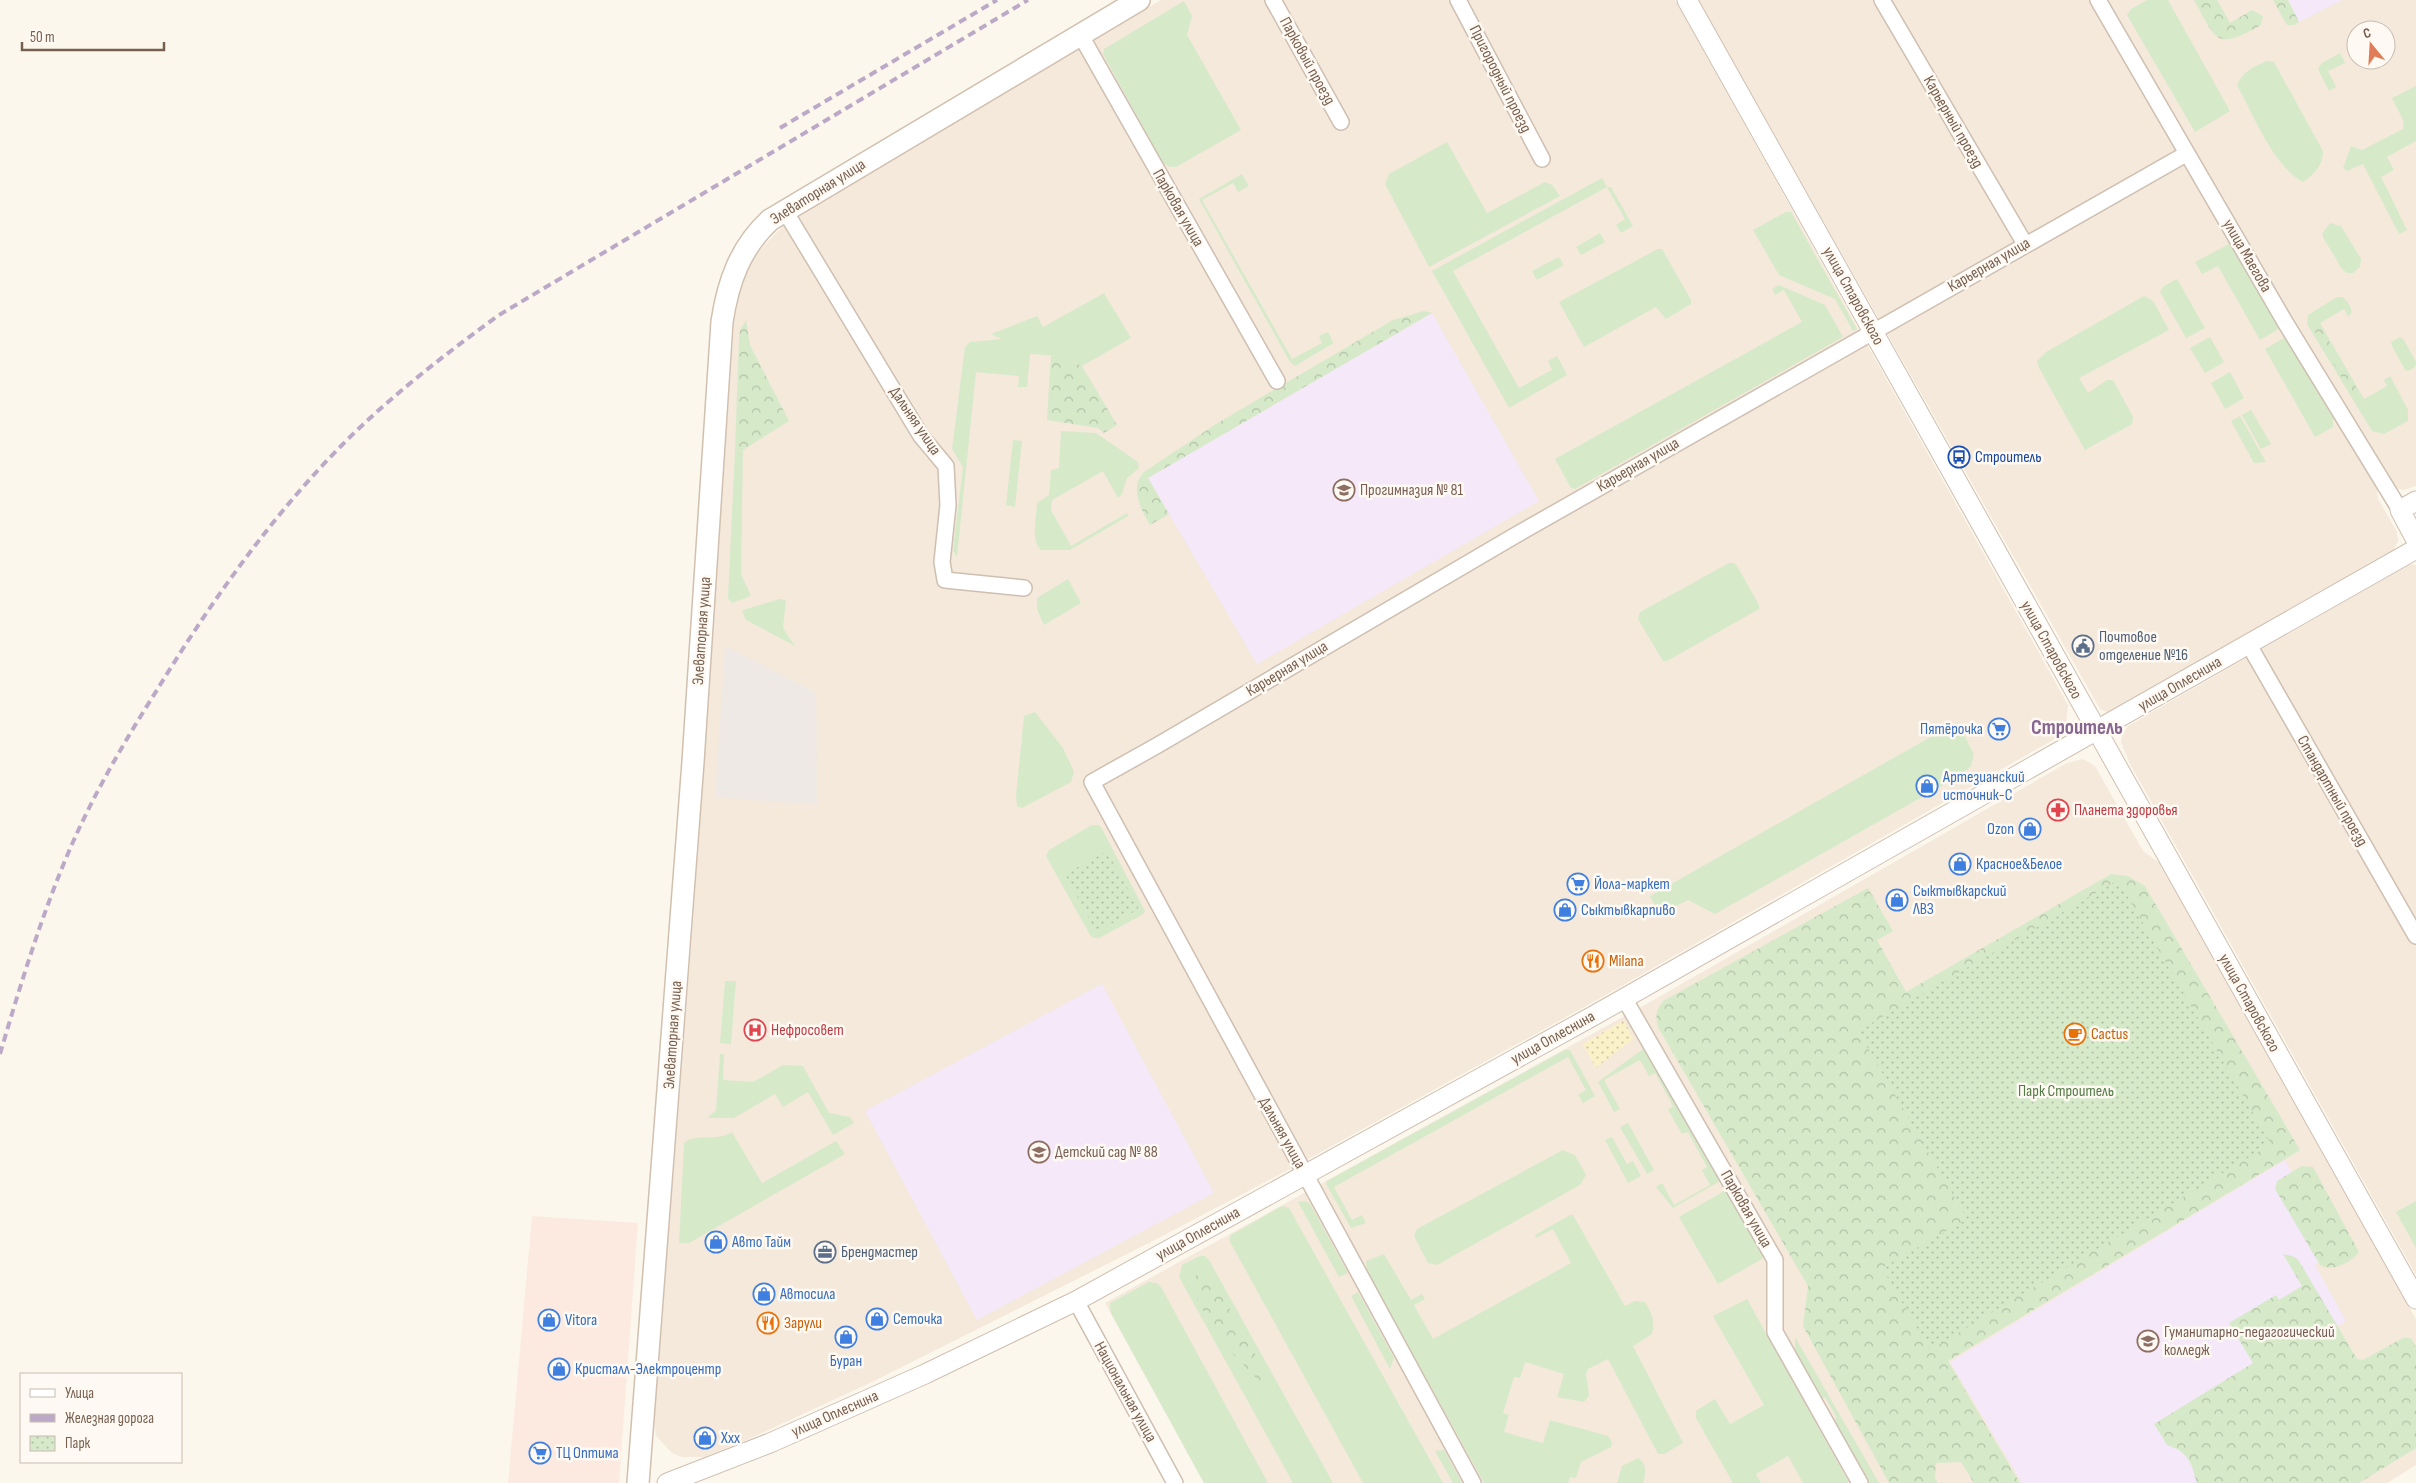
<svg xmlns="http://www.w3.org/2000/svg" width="2416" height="1483" font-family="'Sofia Sans Condensed',sans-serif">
<defs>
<pattern id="forest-crowns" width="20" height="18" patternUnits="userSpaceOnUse" patternTransform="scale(1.25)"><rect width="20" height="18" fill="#d6eaca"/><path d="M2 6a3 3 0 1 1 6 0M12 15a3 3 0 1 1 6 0" fill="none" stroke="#b2c1a6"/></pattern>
<pattern id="sand-dots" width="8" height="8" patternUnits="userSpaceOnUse" patternTransform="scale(1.25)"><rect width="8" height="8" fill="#faf1c9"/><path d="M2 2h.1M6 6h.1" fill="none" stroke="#cfc6a6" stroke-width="1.8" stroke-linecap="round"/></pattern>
<pattern id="park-dots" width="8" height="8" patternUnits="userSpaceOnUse" patternTransform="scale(1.25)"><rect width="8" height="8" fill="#d6eaca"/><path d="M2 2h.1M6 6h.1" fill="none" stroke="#b2c1a6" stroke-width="1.8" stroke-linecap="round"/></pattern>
</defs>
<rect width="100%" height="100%" fill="#fcf7ec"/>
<g fill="#f4e9db" fill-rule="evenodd">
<path d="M1161,0H1675L2068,705L2065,733L1597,1000L1292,1168L1149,1243L872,1382L749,1439L704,1457H682L672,1453L656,1436L654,1420L693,922L734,323L741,285L756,254L783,226L865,174Z"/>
<path d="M1698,0H2416V486L2403,490L2396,488L2390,479L2383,477L2376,482L2378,499L2397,532L2398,541L2394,549L2389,555L2109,713L2100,709ZM2356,30H2386V60H2356Z"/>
<path d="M2410,564L2416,565V1275L2130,764L2121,742L2123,733L2128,726Z"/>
<path d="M2083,759L2095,766L2143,851L2161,864L2416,1319V1465L2387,1483H1204L1105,1303L1650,1002L2067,763Z"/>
</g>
<path fill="#fceae1" d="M532,1216L638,1223L619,1483H508Z"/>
<path fill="#eee9e4" d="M725,646L816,693L817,805L715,797Z"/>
<g fill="#f4e8f9">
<path d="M2288,0H2342L2299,22Z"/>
<path d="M1432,313L1539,501L1257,664L1148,478Z"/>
<path d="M1102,984L1214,1193L977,1320L865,1111Z"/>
<path d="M2285,1160L2336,1252L2315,1265L2346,1321L2220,1398L2221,1483H2022L1950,1362Z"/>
</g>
<g fill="#d6eaca">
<path d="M2147,0H2168L2230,111L2195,132L2127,15L2131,9Z"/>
<path d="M1184,1L1192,16L1187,35L1241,130L1176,167H1170L1163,163L1103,54L1104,49Z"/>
<path d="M2340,53L2345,63L2328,71L2336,87L2329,91L2318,69L2322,63Z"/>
<path d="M2267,61L2274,62L2323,151C2323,165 2315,174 2303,182C2273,166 2253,114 2237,85C2242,72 2255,66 2267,61Z"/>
<path d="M2416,86V141L2387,157L2394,170L2381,177L2407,230L2399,234L2363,164L2347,171L2343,168L2351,146L2362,150L2403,129L2404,122L2392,98Z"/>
<path d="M1447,142L1487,213L1545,182L1552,185L1560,196L1429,267L1385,184L1389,174Z"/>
<path d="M1242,174L1249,186L1238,192L1233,183L1202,200L1292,359L1322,343L1319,336L1328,332L1333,342L1332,344L1295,366L1290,362L1199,199Z"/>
<path d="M1602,178L1607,187H1611L1633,226L1621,233L1616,225L1625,219L1607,187L1453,271L1519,388L1552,370L1548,361L1557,356L1567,375L1509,408L1432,271Z"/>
<path d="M1786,212H1791L1857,329L1853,331L1835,299L1779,275L1753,230Z"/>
<path d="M2330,223L2341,226L2361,259L2360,267L2353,273H2347L2342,269L2324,239L2322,234Z"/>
<path d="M1600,233L1605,242L1581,255L1576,247Z"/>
<path d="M2229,244L2235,248L2282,327L2260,340L2218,266L2202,274L2195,262Z"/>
<path d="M1658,249H1662L1691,300V304L1666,319L1656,307L1584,347L1559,302Z"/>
<path d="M1559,257L1564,265L1537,280L1532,271Z"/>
<path d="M2177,279L2205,328L2186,338L2160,292L2164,286Z"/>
<path d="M1779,285L1825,305L1843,337L1575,489L1571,488L1555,459L1802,322L1784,290L1775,295L1772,289Z"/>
<path d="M1104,293L1131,338L1082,366L1061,356L1030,354L1027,387H1018L1019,376L976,372L957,557L953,550L963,467L952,449L965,347L970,342L1002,339L991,334L1037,316L1043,327Z"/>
<path d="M2144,296L2153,301L2169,330L2079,378L2088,393L2107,380H2113L2133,417L2132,424L2085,450L2039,368L2037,361L2046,352Z"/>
<path d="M2337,297H2343C2347,301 2353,308 2351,314L2348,316L2344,309L2320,323L2364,399L2387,386L2384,380L2390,376L2408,410V421L2384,434L2372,431L2307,324L2308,315Z"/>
<path d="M2210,337L2224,362L2205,373L2190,348Z"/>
<path d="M2286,337L2333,418V427L2315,437L2265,349Z"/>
<path d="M2400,337L2404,340L2416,362L2415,367L2408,371L2405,370L2392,346L2391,342Z"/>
<path d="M2230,372L2244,398L2225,409L2211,383Z"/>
<path d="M2251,410L2271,444L2261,449L2242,415Z"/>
<path d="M2240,416L2266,462L2254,463L2231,421Z"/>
<path d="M1061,431L1096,433L1138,462L1139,468L1127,478L1122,494L1118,498L1103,471L1052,500L1051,510L1071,546L1127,513L1128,516L1070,550H1041C1030,540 1037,516 1037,503L1049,495L1051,470L1059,468Z"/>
<path d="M1013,440L1022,441L1015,507L1006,505Z"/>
<path d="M743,450L741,574L751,596L732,603L728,598L735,451Z"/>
<path d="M1729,563H1734L1737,566L1759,605V609L1667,661H1663L1638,619L1640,612Z"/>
<path d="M1068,579L1081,603L1044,625L1037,609V598Z"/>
<path d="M780,599L786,600L783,628L795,646L746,620L742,611L746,609Z"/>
<path d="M1035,712L1063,748L1074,772L1071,782L1022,808L1017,806L1016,796L1024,716Z"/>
<path d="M1957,722L1974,754L1971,766L1961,775L1715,914L1688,900L1660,914L1650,896Z"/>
<path d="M1092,825H1098L1101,827L1145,911L1142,915L1099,938H1093L1090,935L1046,856L1049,850Z"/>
<path d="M725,981H736L731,1044L720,1043Z"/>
<path d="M1643,1049H1647L1720,1179V1181L1673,1208L1656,1187L1662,1183L1674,1205L1710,1185L1702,1170L1707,1167L1688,1132L1682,1134L1668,1110L1673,1106L1655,1073L1649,1076L1640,1060L1604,1080L1620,1109L1614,1112L1598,1082Z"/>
<path d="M1565,1050H1570L1595,1096L1583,1103L1578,1095L1586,1090L1568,1057L1334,1187L1352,1220L1362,1215L1366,1223L1351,1228L1326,1184L1327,1181Z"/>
<path d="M720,1054H724L723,1080L753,1082L783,1065L803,1066L829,1113L850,1117L854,1123L833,1135L808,1092L783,1107L775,1094L734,1118H707L716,1110Z"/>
<path d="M1628,1123L1654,1170L1647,1174L1620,1127Z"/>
<path d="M732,1132L762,1183L836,1141L845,1154L689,1243H679L684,1143C698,1132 713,1143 732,1132Z"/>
<path d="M1612,1137L1627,1164L1633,1161L1641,1176L1628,1183L1605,1140Z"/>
<path d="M1563,1150L1575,1155L1586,1175L1580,1185L1437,1265L1428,1263L1414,1236L1417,1229Z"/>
<path d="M1726,1190L1763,1255L1762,1259L1718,1284L1679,1217Z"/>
<path d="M1306,1201L1310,1204L1348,1273L1339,1277L1298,1202Z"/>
<path d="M2416,1201V1248L2396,1212Z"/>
<path d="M1282,1206L1289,1208L1443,1483H1363L1229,1240L1231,1235Z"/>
<path d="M1570,1215H1573L1625,1306L1635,1301L1645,1302C1652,1314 1655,1320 1652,1334L1633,1346L1683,1443L1664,1454H1658L1608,1359L1588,1369L1586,1374L1589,1395L1584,1402L1557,1397L1564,1374L1525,1362L1520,1378L1514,1377L1503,1413L1509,1415L1504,1432L1543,1443L1550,1420L1608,1436L1612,1442L1611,1447L1581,1462L1576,1478L1570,1477L1568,1483H1484L1367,1271L1366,1261L1384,1254L1411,1300L1422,1294L1425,1299L1414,1305L1433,1339L1571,1263L1553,1229L1536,1238L1535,1235Z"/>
<path d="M1200,1256H1205L1209,1260L1333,1483H1293L1179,1277L1182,1265Z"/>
<path d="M1149,1282L1157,1283L1161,1287L1268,1483H1204L1111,1313L1110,1303Z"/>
<path d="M1358,1292L1394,1358L1390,1369L1351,1296Z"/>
<path d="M1747,1299L1849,1483H1803L1788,1456L1756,1474L1761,1483H1733L1696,1418V1411L1715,1399L1730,1424L1764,1405L1713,1316Z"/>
<path d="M1795,1337L1879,1483H1869L1833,1420L1837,1418L1825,1397L1821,1399L1795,1354Z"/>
<path d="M1444,1450L1462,1483H1453L1435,1451Z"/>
<path d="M1638,1458C1647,1463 1646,1474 1643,1483H1617L1622,1466Z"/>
</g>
<g fill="url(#forest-crowns)">
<path d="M2194,0H2217L2230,23L2252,10L2263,16L2261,25C2215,51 2217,41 2194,0Z"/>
<path d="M2273,0H2288L2299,22L2294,25H2287Z"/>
<path d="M1424,311L1432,313L1148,478L1169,514L1150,525C1141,510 1129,487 1144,472L1216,424L1393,320Z"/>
<path d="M746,320L750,345L789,421L743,450L735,451L739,339L740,330Z"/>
<path d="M2317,327L2322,329L2360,394L2359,399H2354L2317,335L2315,332Z"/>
<path d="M1051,355L1061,356L1082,366L1117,425L1104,433L1098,428L1047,420Z"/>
<path d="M2111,874L2128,876L2145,886L2300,1150L1948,1361L2020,1483H1974L1961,1462L1936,1463L1935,1478L1938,1483H1889L1803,1326L1808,1286L1658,1027C1655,1016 1656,1010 1663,1001L1868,888L1893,931L1877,940L1906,992Z"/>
<path d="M2302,1166L2313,1167L2359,1252C2350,1263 2334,1272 2320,1265L2275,1189L2277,1181Z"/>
<path d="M2283,1254L2295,1257L2299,1261L2357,1359L2363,1360L2403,1338H2411L2416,1347V1448L2359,1483H2197L2191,1464L2186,1456L2179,1450L2167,1445L2154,1424L2253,1363L2229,1323L2276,1295L2279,1300L2302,1286Z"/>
<path d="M1200,1273L1207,1274L1214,1281L1269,1379L1263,1383L1256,1378L1216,1336L1193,1291L1192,1284L1194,1277Z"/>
</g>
<path fill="url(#sand-dots)" d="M1624,1020L1633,1039L1596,1068L1583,1044Z"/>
<g fill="url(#park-dots)">
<path d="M1107,851L1139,909L1096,932L1065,874Z"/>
<path d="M2118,880L2271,1144L1930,1350L1882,1268L1967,1219L1858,1031Z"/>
</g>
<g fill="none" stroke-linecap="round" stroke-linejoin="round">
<g stroke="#cebfb1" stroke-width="18">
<g id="minor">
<path d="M1273,0L1341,122"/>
<path d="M1458,0L1542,159"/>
<path d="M1882,0L2025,244"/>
<path d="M2098,0L2285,322L2400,510"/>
<path d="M1080,34L1277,381"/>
<path d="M785,211L921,436L946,466L948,505L942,562L945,580L1024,588"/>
<path d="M2249,645L2416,936"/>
<path d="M1624,998L1775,1260V1332L1860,1483"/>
<path d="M1076,1301L1175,1483"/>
<path d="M1473,1483L1092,782L1158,745L1516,535L2186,154"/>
</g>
</g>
<g stroke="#cebfb1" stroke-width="21">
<g id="tertiary">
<path d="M1687,0L2416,1299"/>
<path d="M2416,501L2400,510L2416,540"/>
<path d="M667,1483L770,1443L925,1374L1076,1301L1593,1016L2416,549"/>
</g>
</g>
<g stroke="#d1c0af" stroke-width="24">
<path id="secondary" d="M638,1483L693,762L722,322C728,282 740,248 770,220L1139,0"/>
</g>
<use href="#minor" stroke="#fff" stroke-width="15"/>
<use href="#tertiary" stroke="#fff" stroke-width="19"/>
<use href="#secondary" stroke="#fff" stroke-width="21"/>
<g stroke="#bba9c7" stroke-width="4" stroke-dasharray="8 5" stroke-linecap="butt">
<path d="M780,128L997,0"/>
<path d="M0,1054C21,983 43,910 73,842C96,790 126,739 157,690C212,600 275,511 350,437C396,392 447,353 499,315L1028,0"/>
</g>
</g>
<defs>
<g id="bus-ring" transform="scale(1.125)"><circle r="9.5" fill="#fefaf3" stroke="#1a4fb4" stroke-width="1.5"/><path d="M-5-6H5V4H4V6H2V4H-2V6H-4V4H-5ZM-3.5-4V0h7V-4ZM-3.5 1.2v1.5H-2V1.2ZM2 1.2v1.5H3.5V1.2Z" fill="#1a4fb4"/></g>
<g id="school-ring" transform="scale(1.125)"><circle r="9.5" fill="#fefaf3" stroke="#8d6e63" stroke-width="1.5"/><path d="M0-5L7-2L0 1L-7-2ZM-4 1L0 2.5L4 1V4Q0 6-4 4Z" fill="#8d6e63"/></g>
<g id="civic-ring" transform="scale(1.125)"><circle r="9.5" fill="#fefaf3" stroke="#5c6f8a" stroke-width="1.5"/><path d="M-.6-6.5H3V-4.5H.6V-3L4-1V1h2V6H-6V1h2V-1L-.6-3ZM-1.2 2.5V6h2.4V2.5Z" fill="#5c6f8a"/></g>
<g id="supermarket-ring" transform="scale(1.125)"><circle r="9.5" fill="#fefaf3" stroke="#3f7fe0" stroke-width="1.5"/><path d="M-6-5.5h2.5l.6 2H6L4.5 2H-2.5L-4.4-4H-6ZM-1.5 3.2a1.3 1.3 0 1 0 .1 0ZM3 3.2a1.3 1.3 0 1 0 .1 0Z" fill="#3f7fe0"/></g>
<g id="shop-ring" transform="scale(1.125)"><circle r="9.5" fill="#fefaf3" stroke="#3f7fe0" stroke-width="1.5"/><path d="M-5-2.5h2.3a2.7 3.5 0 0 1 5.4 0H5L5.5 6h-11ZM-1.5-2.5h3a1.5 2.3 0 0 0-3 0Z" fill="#3f7fe0"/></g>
<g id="pharmacy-ring" transform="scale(1.125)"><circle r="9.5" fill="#fefaf3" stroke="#e0444e" stroke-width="1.5"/><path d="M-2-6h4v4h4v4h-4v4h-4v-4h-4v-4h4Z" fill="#e0444e"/></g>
<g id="restaurant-ring" transform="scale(1.125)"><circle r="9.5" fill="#fefaf3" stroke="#e8710a" stroke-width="1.5"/><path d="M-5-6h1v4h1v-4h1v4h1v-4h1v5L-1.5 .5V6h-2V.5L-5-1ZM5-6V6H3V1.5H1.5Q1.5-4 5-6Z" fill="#e8710a"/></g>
<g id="hospital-ring" transform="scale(1.125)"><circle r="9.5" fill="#fefaf3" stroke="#e0444e" stroke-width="1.5"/><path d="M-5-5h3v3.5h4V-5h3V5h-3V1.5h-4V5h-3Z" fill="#e0444e"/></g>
<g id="cafe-ring" transform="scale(1.125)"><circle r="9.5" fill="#fefaf3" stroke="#e8710a" stroke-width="1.5"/><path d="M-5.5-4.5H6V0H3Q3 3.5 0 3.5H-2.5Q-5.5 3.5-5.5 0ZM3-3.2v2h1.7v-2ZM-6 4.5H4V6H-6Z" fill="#e8710a"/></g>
<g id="office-ring" transform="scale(1.125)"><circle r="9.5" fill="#fefaf3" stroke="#5c6f8a" stroke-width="1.5"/><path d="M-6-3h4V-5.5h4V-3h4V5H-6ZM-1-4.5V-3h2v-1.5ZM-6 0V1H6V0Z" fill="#5c6f8a"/></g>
<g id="university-ring" transform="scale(1.125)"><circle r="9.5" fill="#fefaf3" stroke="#8d6e63" stroke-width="1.5"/><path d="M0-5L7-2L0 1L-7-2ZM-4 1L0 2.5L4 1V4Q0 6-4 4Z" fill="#8d6e63"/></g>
</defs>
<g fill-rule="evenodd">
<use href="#bus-ring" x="1959" y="457"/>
<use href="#school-ring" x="1344" y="490"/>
<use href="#civic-ring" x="2083" y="646"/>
<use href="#supermarket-ring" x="1999" y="729"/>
<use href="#shop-ring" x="1927" y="786"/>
<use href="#pharmacy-ring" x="2058" y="810"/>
<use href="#shop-ring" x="2030" y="829"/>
<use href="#shop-ring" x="1960" y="864"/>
<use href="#supermarket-ring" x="1578" y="884"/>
<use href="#shop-ring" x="1897" y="900"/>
<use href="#shop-ring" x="1565" y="910"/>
<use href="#restaurant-ring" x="1593" y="961"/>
<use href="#hospital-ring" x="755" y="1030"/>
<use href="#cafe-ring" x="2075" y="1034"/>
<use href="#school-ring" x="1039" y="1152"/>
<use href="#shop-ring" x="716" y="1242"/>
<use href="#office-ring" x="825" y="1252"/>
<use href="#shop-ring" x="764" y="1294"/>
<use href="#shop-ring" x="877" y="1319"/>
<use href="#shop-ring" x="549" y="1320"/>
<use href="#restaurant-ring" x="768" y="1323"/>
<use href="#shop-ring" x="846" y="1337"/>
<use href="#university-ring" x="2148" y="1341"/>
<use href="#shop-ring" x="559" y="1369"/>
<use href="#shop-ring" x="705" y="1438"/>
<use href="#supermarket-ring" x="540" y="1453"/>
</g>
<g text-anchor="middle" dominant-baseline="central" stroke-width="5" stroke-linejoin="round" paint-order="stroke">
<g font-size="16" fill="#775f4f" stroke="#fefaf3">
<text transform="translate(1307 61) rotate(61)">Парковый проезд</text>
<text transform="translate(1500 79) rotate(63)">Пригородный проезд</text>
<text transform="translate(1953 122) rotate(60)">Карьерный проезд</text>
<text transform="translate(818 192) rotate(-32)">Элеваторная улица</text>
<text transform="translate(1178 208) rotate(60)">Парковая улица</text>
<text transform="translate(2247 256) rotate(60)">улица Маегова</text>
<text transform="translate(1989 265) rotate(-30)">Карьерная улица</text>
<text transform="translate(1853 296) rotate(61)">улица Старовского</text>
<text transform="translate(915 421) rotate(56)">Дальняя улица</text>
<text transform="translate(1638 465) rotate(-30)">Карьерная улица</text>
<text transform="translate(702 631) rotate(-86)">Элеваторная улица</text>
<text transform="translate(2051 650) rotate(61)">улица Старовского</text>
<text transform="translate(1287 669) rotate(-31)">Карьерная улица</text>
<text transform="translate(2180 684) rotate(-30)">улица Оплеснина</text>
<text transform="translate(2332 791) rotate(60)">Стандартный проезд</text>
<text transform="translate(2249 1003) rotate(61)">улица Старовского</text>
<text transform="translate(673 1035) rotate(-86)">Элеваторная улица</text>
<text transform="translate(1553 1038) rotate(-29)">улица Оплеснина</text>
<text transform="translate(1282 1133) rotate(61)">Дальняя улица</text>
<text transform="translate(1746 1209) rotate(60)">Парковая улица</text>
<text transform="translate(1198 1234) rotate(-29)">улица Оплеснина</text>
<text transform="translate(1125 1392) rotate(61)">Национальная улица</text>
<text transform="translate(835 1414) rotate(-24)">улица Оплеснина</text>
</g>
<g font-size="16" fill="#164399" stroke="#fefaf3" text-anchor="start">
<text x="1975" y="457">Строитель</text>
</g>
<g font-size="16" fill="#785e54" stroke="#fefaf3" text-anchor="start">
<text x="1360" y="490">Прогимназия № 81</text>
<text x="1055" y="1152">Детский сад № 88</text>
<text x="2164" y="1332">Гуманитарно-педагогический<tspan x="2164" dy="18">колледж</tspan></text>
</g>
<g font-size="16" fill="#4e5e75" stroke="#fefaf3" text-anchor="start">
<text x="2099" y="637">Почтовое<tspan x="2099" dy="18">отделение №16</tspan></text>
<text x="841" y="1252">Брендмастер</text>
</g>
<g font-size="16" fill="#366cbe" stroke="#fefaf3" text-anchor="start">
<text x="1983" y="729" text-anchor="end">Пятёрочка</text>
<text x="1943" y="777">Артезианский<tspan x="1943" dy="18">источник-С</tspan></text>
<text x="2014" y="829" text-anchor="end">Ozon</text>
<text x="1976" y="864">Красное&amp;Белое</text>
<text x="1594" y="884">Йола-маркет</text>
<text x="1913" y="891">Сыктывкарский<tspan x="1913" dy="18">ЛВЗ</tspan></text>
<text x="1581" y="910">Сыктывкарпиво</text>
<text x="732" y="1242">Авто Тайм</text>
<text x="780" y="1294">Автосила</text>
<text x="893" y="1319">Сеточка</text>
<text x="565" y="1320">Vitora</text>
<text x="846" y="1361" text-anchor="middle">Буран</text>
<text x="575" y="1369">Кристалл-Электроцентр</text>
<text x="721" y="1438">Xxx</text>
<text x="556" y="1453">ТЦ Оптима</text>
</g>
<g font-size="16" fill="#be3a42" stroke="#fefaf3" text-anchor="start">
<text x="2074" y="810">Планета здоровья</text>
<text x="771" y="1030">Нефросовет</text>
</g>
<g font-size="16" fill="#c56008" stroke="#fefaf3" text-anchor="start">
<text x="1609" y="961">Milana</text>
<text x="2091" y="1034">Cactus</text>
<text x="784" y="1323">Зарули</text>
</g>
<g font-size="16" fill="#547c47" stroke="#fefaf3">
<text x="2066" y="1091">Парк Строитель</text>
</g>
<g font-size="21" font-weight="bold" fill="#866792" stroke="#fefaf3">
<text x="2077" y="727">Строитель</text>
</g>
</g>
<rect x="20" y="1373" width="162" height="90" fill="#fefaf3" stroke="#c8bcb1"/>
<rect x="30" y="1389" width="25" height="8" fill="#ffffff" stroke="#c8bcb1"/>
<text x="65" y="1398" font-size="15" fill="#775f4f">Улица</text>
<rect x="30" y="1414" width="25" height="8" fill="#bba9c7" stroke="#c8bcb1"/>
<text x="65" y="1423" font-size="15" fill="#775f4f">Железная дорога</text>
<rect x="30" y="1436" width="25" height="15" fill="url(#park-dots)" stroke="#c8bcb1"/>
<text x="65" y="1448" font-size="15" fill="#775f4f">Парк</text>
<g transform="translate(2371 45) rotate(342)"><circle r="24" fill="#fefaf3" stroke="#c8bcb1"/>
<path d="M0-4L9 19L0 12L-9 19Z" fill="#e07c57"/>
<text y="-8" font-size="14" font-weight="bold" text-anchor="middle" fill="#775f4f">С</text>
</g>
<path d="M22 42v8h142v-8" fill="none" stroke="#775f4f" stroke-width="2.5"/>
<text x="30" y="42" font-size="15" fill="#775f4f" stroke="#fefaf3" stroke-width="4" paint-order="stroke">50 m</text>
</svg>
